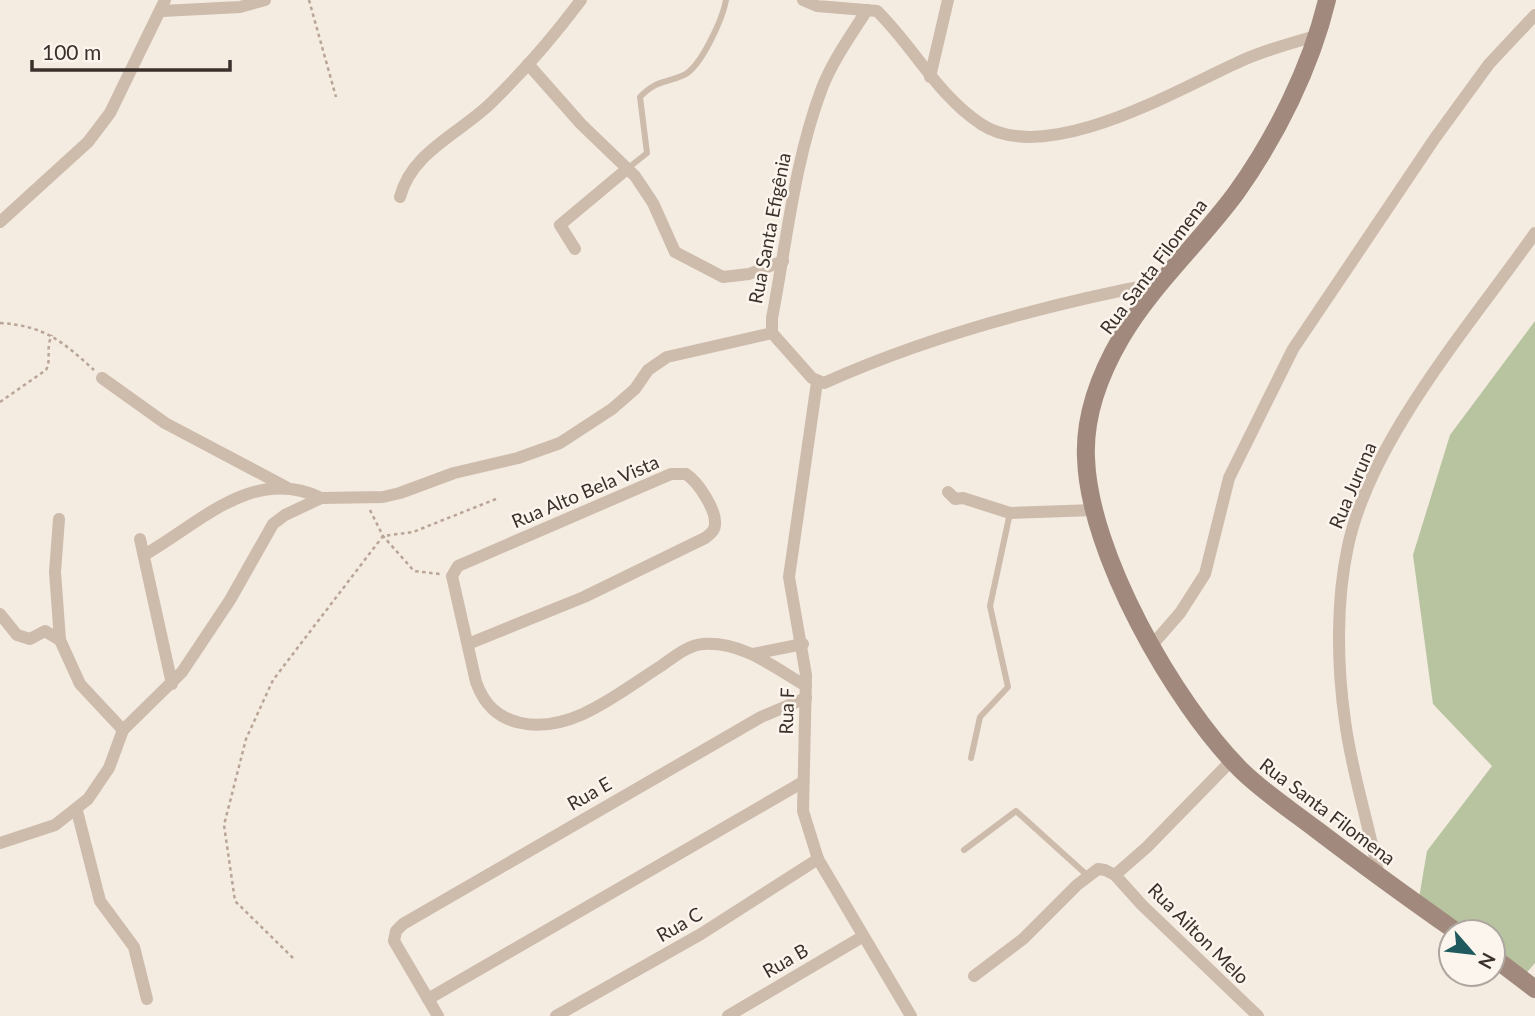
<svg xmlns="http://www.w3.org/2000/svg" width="1535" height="1016" font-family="Lato,sans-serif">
<rect width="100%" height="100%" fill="#f4ebe1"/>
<path fill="#b8c4a0" d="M1535,321V963L1517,984L1493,966V932H1451L1417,910L1427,851L1492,766L1433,704L1413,555L1450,435Z"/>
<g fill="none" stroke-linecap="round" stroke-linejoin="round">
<g stroke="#b9a596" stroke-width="2.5" stroke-dasharray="3.5 3.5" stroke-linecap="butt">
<path d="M309,0L336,97"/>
<path d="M0,323C45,326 62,341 94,370"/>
<path d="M0,402L46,370C52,359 45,349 52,335"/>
<path d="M370,510L383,536L414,571L440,574"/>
<path d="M293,958L235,901L224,825L246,739L273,680L383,536L413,532L496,499"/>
</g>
<g stroke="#cdbbac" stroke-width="6">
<path d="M627,169L647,153L640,97C656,80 664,84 684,75C701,67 723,18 726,0"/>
<path d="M971,758L980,717L1008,687L990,606L1010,513"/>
<path d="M964,850L1016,811L1088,876"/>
</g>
<g stroke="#cdbbac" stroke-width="12">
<path d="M803,0L817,6L877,11C914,47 937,95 981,124C1047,168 1180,88 1241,61C1265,50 1291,43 1316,36"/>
<path d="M867,10C851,35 833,60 822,88C794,162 787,241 772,318V333L812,378L824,383C931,335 1048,304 1164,282"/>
<path d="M162,11L240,7L265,0"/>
<path d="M528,64L581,124L635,176L653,203L675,252L723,277L749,274L783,261"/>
<path d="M930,77L948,0"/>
<path d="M400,197C412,151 461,133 492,102C524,71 554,36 581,0"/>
<path d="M0,222L88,142L110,113L165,0"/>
<path d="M575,249L560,225L627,169"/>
<path d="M102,378L165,423L286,487"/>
<path d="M817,382L789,577L806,675L803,811L818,859L911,1016"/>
<path d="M948,492L955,499L963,498L1010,513L1094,510"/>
<path d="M59,519L55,572L60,640"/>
<path d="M140,539L172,684"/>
<path d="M144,555C199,524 253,465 321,498"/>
<path d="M0,614L17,635L30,639L45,631L60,640L80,684L123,730"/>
<path d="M468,644L584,597L705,538C710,534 715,531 715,524C716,509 698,482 686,474H671L458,566L452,576L476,682C484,704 497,718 521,723C572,734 621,691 661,666C674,657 688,645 703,644C742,641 775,668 806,686"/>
<path d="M1152,645L1180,613L1205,574L1229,478L1293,349L1435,138L1489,64L1535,15"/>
<path d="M753,654L803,644"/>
<path d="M77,811L100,901L134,947L147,999"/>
<path d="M0,843L55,825L88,799L109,768L123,730L182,672L230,600L273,524L285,515L321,498L383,497L400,493L454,473L518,458L560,443L612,409L635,389L648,370L667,357L772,333"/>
<path d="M1115,875L1147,847L1232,760"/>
<path d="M1379,877C1369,824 1352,774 1345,721C1337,665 1336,601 1348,546C1371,438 1472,323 1535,233"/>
<path d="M974,976L1023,939L1077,885L1098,869L1105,870L1115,875L1142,905L1258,1016"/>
<path d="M428,999L803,782"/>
<path d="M438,1016L394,941L396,931L403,924L761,717L806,698"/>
<path d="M556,1016L701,934L818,859"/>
<path d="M728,1016L862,937"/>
</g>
<g stroke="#a18a7d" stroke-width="18">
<path d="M1327,0C1311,67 1276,137 1236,193C1200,242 1152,285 1121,338C1100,374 1084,415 1086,458C1089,553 1173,701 1240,769C1263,792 1291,810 1317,830C1363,865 1410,899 1457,932"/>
<path d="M1493,957L1535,989"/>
</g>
</g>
<g text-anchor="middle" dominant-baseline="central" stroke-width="5" stroke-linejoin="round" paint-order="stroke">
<g font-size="19" fill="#3b302b" stroke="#fbf5ee">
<text transform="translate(769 228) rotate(-79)">Rua Santa Efigênia</text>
<text transform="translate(1153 266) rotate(-53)">Rua Santa Filomena</text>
<text transform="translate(1352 485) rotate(-67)">Rua Juruna</text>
<text transform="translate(585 491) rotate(-23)">Rua Alto Bela Vista</text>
<text transform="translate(786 711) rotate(-88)">Rua F</text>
<text transform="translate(589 793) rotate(-30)">Rua E</text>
<text transform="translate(1328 811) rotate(37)">Rua Santa Filomena</text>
<text transform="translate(679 924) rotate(-30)">Rua C</text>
<text transform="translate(1199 933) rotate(45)">Rua Ailton Melo</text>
<text transform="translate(785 960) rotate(-30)">Rua B</text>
</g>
</g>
<g transform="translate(1472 953) rotate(118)"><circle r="33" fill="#fbf5ee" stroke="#aea6a0" stroke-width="2"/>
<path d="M0-5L12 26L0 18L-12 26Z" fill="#1f5a5e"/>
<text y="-10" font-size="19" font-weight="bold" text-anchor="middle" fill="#3b302b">N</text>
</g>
<path d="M32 60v10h198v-10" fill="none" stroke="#3b302b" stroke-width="3.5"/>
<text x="42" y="60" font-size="21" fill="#3b302b" stroke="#fbf5ee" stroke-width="5" paint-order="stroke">100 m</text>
</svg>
